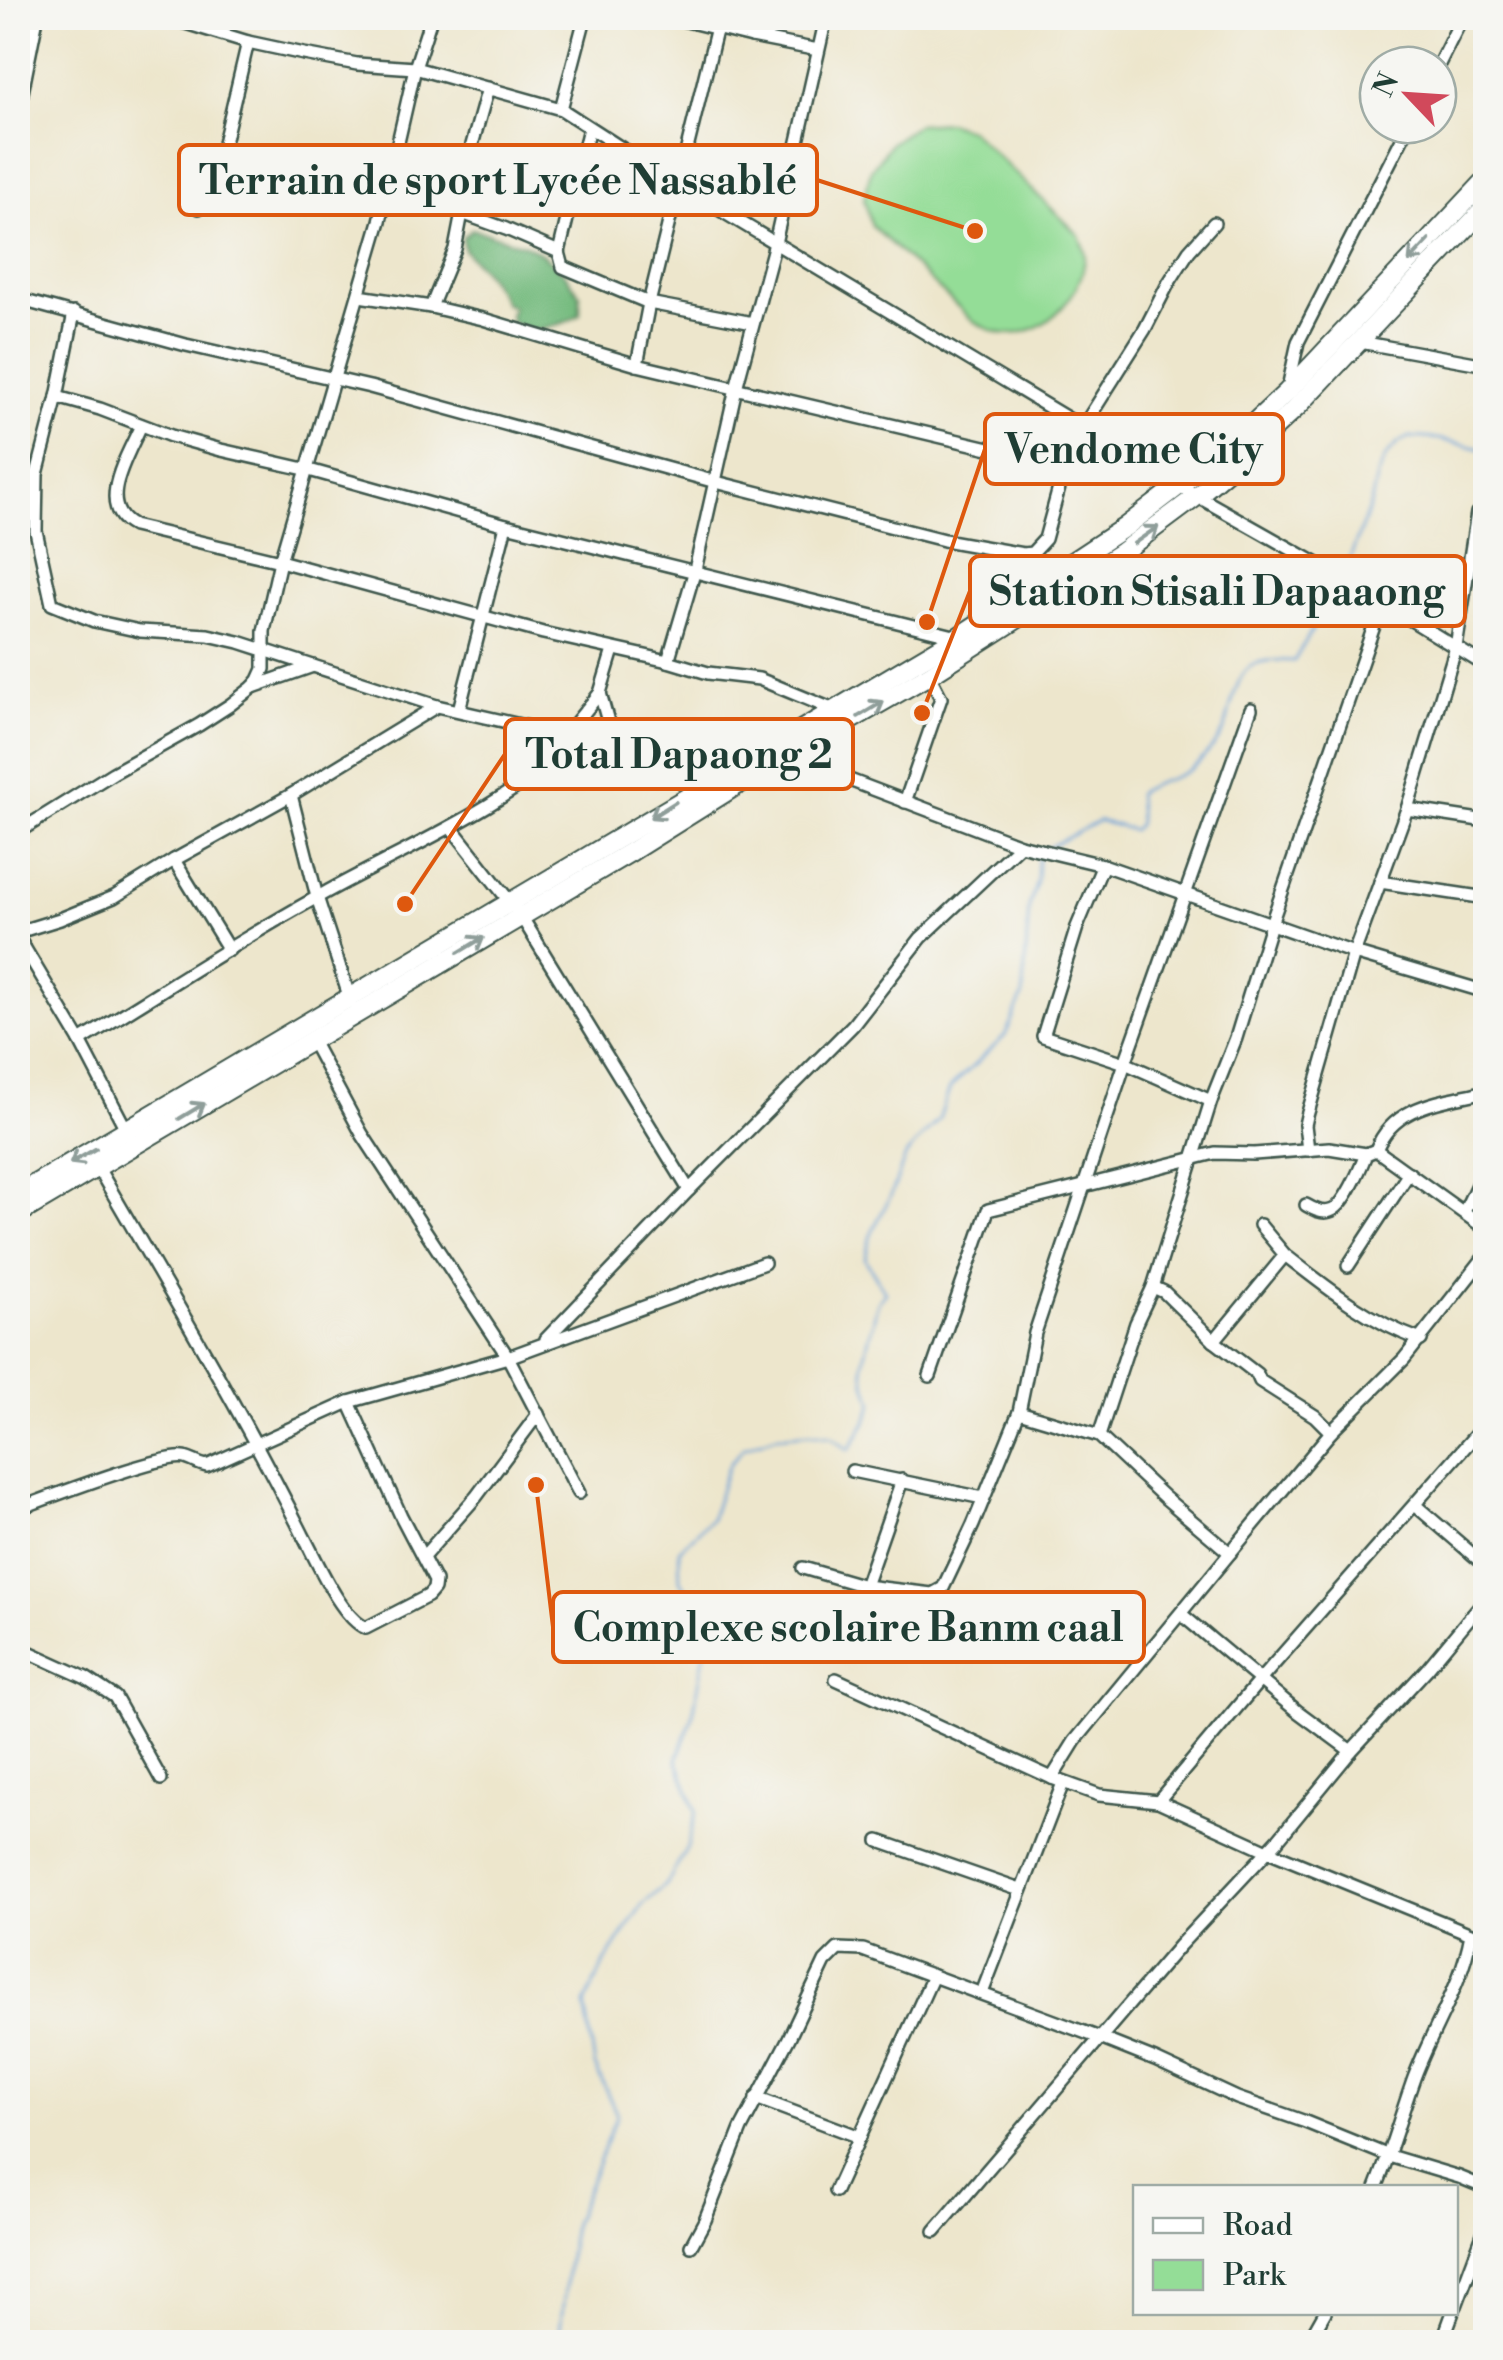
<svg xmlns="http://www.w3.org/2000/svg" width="1503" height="2360" font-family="'Libre Bodoni',serif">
<rect width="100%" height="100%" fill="#f6f6f2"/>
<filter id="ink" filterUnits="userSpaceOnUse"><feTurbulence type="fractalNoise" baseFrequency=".01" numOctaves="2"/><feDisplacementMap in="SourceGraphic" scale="20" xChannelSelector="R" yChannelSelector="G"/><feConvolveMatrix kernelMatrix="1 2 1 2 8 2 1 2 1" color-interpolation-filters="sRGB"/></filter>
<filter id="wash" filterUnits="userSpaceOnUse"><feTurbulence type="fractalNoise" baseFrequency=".0048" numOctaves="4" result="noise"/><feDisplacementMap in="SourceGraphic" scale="40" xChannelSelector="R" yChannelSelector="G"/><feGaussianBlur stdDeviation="2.25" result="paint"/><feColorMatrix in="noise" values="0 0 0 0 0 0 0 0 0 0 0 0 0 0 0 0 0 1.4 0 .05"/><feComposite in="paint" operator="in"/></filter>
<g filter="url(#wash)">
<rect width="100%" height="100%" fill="#ede6cc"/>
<path fill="#94dd97" stroke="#5a8d66" stroke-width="2.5" d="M947,122L969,129L1079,235C1081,243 1086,251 1085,258C1082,292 1053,326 1019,333C1002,337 987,329 973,321L872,226L864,199L871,170L891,143L918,124Z"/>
<path fill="#77bc80" stroke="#4b7c5a" stroke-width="2.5" d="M472,229L525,245L542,254L565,274L580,294V314C565,325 551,325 534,332L511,322L510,315L513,307L505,303L488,276L464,250L462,238Z"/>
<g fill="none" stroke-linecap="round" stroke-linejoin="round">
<g stroke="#69a1d7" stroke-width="2.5">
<path d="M1344,574L1371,503L1377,476L1386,456L1398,443L1409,437L1439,439L1486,450"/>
<path d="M1047,848L1099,821L1133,830L1139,823L1137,793C1156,780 1182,779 1199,762C1208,753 1218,743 1223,732C1227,725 1228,716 1230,709C1242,665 1248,658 1294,661L1341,581"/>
<path d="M561,2342L559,2338L573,2223L617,2115L595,2066L585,2004L604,1964L642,1905L667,1884L687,1847L696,1812L677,1759L692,1719L705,1652L683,1636L692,1598L680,1581L679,1550L711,1519L728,1466L744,1447L776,1436L810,1433L831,1436L849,1450L866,1422L873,1402C856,1367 865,1357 873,1322C876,1310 876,1302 885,1292L865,1259L871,1234L892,1193L906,1155L939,1119L950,1088L1005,1036L1013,1018L1023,995L1029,906L1037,881L1038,856"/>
</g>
</g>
</g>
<g filter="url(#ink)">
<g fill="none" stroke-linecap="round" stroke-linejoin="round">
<g stroke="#3e564b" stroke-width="16">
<g id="minor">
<path d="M169,18L248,42L304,54L357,64L415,68L561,109L680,186L1197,496L1346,580L1486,666"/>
<path d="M674,18L752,37L818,50"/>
<path d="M752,37L756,18"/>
<path d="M1438,66L1462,18"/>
<path d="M561,109L585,18"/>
<path d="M18,113L37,18"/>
<path d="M199,208L218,168L248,42"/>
<path d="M462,213L506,229L559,252L563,267L649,303L753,323"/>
<path d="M559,252L589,128"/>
<path d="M359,296L431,307L483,319L637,365L1065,466L1083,427L1145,329L1168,284L1189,251L1214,223"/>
<path d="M18,299L186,345L370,387L716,482L944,540L1023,554L1032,553L1045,539L1065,466"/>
<path d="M431,307L455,249L462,213L463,177L488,88"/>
<path d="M74,313L57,397L37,474L36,531L52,604L94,621L140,631L208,635L239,642L437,706L660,757L722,777"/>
<path d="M1360,342L1486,365"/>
<path d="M637,365L649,303L717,27"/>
<path d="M1288,388L1298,342L1409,125"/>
<path d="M57,397L100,409L171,436L221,450L309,470L506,525L958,637"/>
<path d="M141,425C129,454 94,506 133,526L280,561L543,633L668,661L708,673L759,679L834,710"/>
<path d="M668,661L695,570L736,388L775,243L826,18"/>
<path d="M253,687L313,666"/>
<path d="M600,693L615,747"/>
<path d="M459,710L506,525"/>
<path d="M565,736L600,693L613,650"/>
<path d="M789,757L1020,845L1103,865L1354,953L1486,992"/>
<path d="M291,795L317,897L351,1002"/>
<path d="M905,802L941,698L929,675"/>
<path d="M1407,809L1486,821"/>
<path d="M451,827L521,916L689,1190"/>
<path d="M18,832L113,773L199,725L230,705L253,687L259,680L264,669V631L280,561L380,221L415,68L431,18"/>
<path d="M174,860L229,950"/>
<path d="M1103,865L1077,927L1043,1036L1125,1063L1211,1101"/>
<path d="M1380,882L1486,898"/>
<path d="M18,932L60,919L114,897L174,860L291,795L437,706"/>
<path d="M18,937L80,1041L128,1133"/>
<path d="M311,1039L362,1134L508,1357L579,1493"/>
<path d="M80,1041C161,992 240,939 323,894C410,846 505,807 578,739"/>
<path d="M1308,1150L1305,1125L1307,1116L1354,953L1407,809L1456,647L1477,513"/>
<path d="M1376,1150L1486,1229"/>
<path d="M98,1168C168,1289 240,1409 303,1535C316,1559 341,1618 366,1628L428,1596L434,1589L435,1581L401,1516L349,1402"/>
<path d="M1306,1205C1313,1209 1322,1214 1330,1211C1344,1208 1361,1167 1366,1154"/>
<path d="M1464,1212L1486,1166"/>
<path d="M1285,1255C1327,1288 1370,1322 1421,1340"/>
<path d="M1348,1266L1409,1173"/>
<path d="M1153,1287L1164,1292L1214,1341L1257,1374L1260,1381L1315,1416L1331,1432"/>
<path d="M546,1339L689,1190L853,1025L921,938L1020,845"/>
<path d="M1214,1341L1285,1255L1260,1225"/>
<path d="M930,1376L988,1210L1215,1153L1254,1154L1329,1148L1366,1154L1376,1150C1394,1104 1442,1102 1486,1091"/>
<path d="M1019,1412L1099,1436L1164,1497L1230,1553"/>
<path d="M1099,1436L1136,1323L1153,1287L1211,1101L1236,1038L1271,924L1382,603"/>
<path d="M852,1471L983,1498"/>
<path d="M1415,1505L1486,1566"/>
<path d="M18,1509C45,1499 163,1453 185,1458C193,1460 199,1465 207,1466L349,1402L508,1357L764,1263"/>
<path d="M423,1557L476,1497L538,1414"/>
<path d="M803,1568L865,1586L932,1594L943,1588L973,1525L1019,1412L1035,1333L1125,1063L1251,709"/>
<path d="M865,1586L902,1480"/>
<path d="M1181,1614L1297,1711L1351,1751"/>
<path d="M18,1647L86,1678L115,1697L161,1779"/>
<path d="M836,1679L1052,1778L1099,1795L1158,1801L1268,1851L1471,1934C1462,1986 1432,2029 1414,2078C1401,2114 1391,2151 1376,2188"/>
<path d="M1052,1778L1075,1741L1230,1553L1331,1432L1404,1359L1486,1255"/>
<path d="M1158,1801L1260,1680L1486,1423"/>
<path d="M879,1841L1020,1890"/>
<path d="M982,1993L1063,1783"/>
<path d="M756,2098L860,2137"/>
<path d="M835,2191L933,1976"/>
<path d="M935,2231L1179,1946L1277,1841L1351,1751L1427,1669L1486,1598"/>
<path d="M691,2246L705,2220L741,2129L789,2038L825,1962L838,1949L863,1950L1100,2038L1155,2060L1237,2098L1303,2121L1389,2156L1459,2177L1486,2188"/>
<path d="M1456,2306L1486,2226"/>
<path d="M1308,2342L1325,2312"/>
<path d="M1442,2342L1453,2312"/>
</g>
</g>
<g stroke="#3e564b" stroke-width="22">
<g id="trunk">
<path d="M18,1194L958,637L1125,527L1223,452L1287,392L1486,180"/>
<path d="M18,1214L632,851L734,787L929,675L1122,552L1197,496L1243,457L1297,407L1486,207"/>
</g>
</g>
<use href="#minor" stroke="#fff" stroke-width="11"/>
<use href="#trunk" stroke="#fff" stroke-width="18"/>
</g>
<defs><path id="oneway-shaft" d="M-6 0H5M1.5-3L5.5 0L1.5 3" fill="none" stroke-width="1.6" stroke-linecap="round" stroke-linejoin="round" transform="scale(2.5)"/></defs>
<g stroke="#8f9e9a">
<use href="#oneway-shaft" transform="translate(1419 251) rotate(133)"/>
<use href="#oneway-shaft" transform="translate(1146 535) rotate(-35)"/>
<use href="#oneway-shaft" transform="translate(871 709) rotate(-31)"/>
<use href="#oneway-shaft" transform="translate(663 810) rotate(148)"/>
<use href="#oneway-shaft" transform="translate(471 945) rotate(-31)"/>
<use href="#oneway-shaft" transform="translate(192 1111) rotate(-31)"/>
<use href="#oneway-shaft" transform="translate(83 1156) rotate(150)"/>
</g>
</g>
<path fill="none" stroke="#de580e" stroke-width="4" d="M975 231L817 180M927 622L985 449M922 713L970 591M405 904L505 754M536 1485L553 1627"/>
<g fill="#de580e" stroke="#f6f6f2" stroke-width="4">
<circle cx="975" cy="231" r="10"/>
<circle cx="927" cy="622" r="10"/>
<circle cx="922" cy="713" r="10"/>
<circle cx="405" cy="904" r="10"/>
<circle cx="536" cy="1485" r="10"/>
</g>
<g fill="#f6f6f2" stroke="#de580e" stroke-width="4">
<rect x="179" y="145" width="638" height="70" rx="10"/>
<rect x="985" y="414" width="298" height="70" rx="10"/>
<rect x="970" y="556" width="495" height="70" rx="10"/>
<rect x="505" y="719" width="348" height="70" rx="10"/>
<rect x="553" y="1592" width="591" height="70" rx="10"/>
</g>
<g font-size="40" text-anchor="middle" font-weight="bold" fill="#1f3d34">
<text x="498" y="194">Terrain de sport Lycée Nassablé</text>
<text x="1134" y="463">Vendome City</text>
<text x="1217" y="605">Station Stisali Dapaaong</text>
<text x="679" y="768">Total Dapaong 2</text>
<text x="848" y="1641">Complexe scolaire Banm caal</text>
</g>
<rect width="1503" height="2360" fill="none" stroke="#f6f6f2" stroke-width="60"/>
<rect x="1133" y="2185" width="325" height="130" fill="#f6f6f2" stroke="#a0aca6" stroke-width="2.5"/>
<rect x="1153" y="2218" width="50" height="15" fill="#ffffff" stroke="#a0aca6" stroke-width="2.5"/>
<text x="1223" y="2235" font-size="30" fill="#1f3d34">Road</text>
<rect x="1153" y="2260" width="50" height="30" fill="#94dd97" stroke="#a0aca6" stroke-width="2.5"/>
<text x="1223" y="2285" font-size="30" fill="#1f3d34">Park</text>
<g transform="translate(1408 95) rotate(295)"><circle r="48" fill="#f6f6f2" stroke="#a0aca6" stroke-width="2.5"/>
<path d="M0-8L18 38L0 25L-18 38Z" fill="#d1495b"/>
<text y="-15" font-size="28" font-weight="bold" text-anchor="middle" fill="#1f3d34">N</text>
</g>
</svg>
